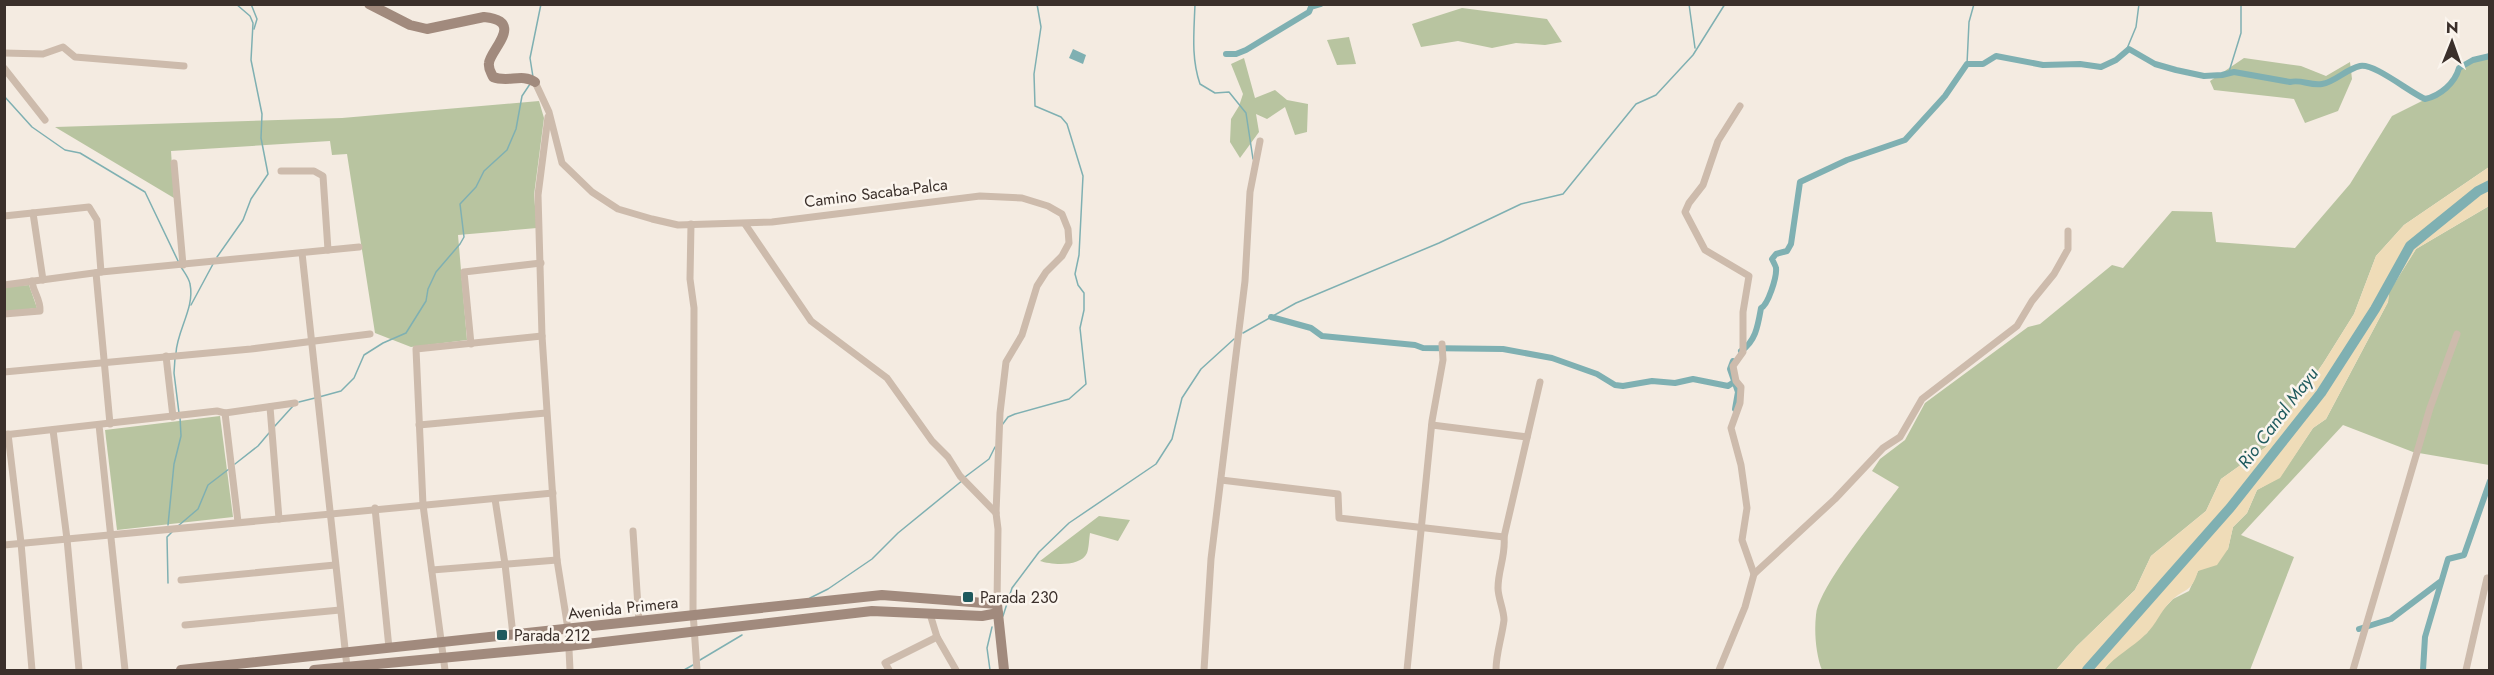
<svg xmlns="http://www.w3.org/2000/svg" width="2494" height="675" font-family="Jost,sans-serif">
<rect width="100%" height="100%" fill="#f4ebe1"/>
<g fill="#b8c4a0">
<path d="M1462,8L1547,19L1562,42L1545,45L1516,43L1492,48L1458,41L1421,47L1412,24Z"/>
<path d="M1349,37L1356,64L1337,65L1327,40Z"/>
<path d="M2489,53V167L2404,225L2376,256L2354,314L2324,362L2266,447L2221,479L2206,511L2151,556L2135,590L2077,646L2056,670H1822C1816,655 1814,632 1816,615C1818,587 1880,513 1899,487L1872,471L1880,459L1905,440L1925,403L2028,327L2040,324L2112,265L2123,268L2172,211L2212,212L2216,242L2295,248L2350,184L2392,116L2442,91L2457,76L2459,68Z"/>
<path d="M1244,58L1255,98L1275,90L1287,100L1308,104L1307,132L1295,135L1285,107L1267,119L1256,114L1259,132L1240,158L1230,142L1231,119L1239,106L1243,94L1231,64Z"/>
<path d="M2244,58L2301,66L2326,76L2350,62L2352,79L2338,111L2305,123L2294,99L2214,90L2210,81Z"/>
<path d="M539,101L544,118L534,195L537,228L458,235L467,340L411,347L375,333L347,154L332,155L330,141L171,151L174,198L55,127L342,118Z"/>
<path d="M2489,206V465L2413,452L2343,425L2241,535L2294,557L2250,670H2104L2113,658L2147,633L2156,617L2173,599L2189,591L2198,571L2228,549L2233,527L2247,513L2257,490L2280,477L2313,428L2326,419L2388,302L2389,292L2416,249Z"/>
<path d="M29,285L37,308L5,312L4,287Z"/>
<path d="M220,416L233,517L117,530L105,430Z"/>
<path d="M1099,516L1130,520L1118,541L1090,533C1089,539 1089,548 1087,553C1081,567 1052,565 1040,561Z"/>
</g>
<path fill="#efdcb8" d="M2489,167V206L2416,249L2389,292L2388,302L2326,419L2313,428L2280,478L2257,490L2247,513L2233,527L2228,549L2217,565L2198,571C2191,594 2185,587 2171,601C2161,610 2156,625 2146,634C2132,648 2116,655 2104,670H2056L2077,646L2135,590L2151,556L2206,511L2221,479L2266,447L2324,362L2354,314L2376,256L2404,225Z"/>
<path fill="#7fb0b2" d="M1073,49L1086,55L1083,64L1069,58Z"/>
<g fill="none" stroke-linecap="round" stroke-linejoin="round">
<g stroke="#7fb0b2" stroke-width="1.5">
<path d="M251,4L257,19L254,29"/>
<path d="M1195,4C1194,32 1191,58 1200,84L1215,93L1229,92L1246,113L1253,159"/>
<path d="M1689,4L1695,48"/>
<path d="M2126,51L2136,27L2139,4"/>
<path d="M1967,64L1969,22L1974,4"/>
<path d="M2228,75L2241,33V4"/>
<path d="M533,77L530,58L541,4"/>
<path d="M4,96L32,127L65,150L80,153L145,192L179,263"/>
<path d="M217,257L243,220L251,199L268,174L261,138L262,114L251,60L253,23L250,16L236,4"/>
<path d="M191,305L213,264"/>
<path d="M1243,333L1296,303L1439,243L1521,204L1563,194L1636,104L1656,95L1693,55L1725,4"/>
<path d="M176,353C177,330 195,308 190,284C189,278 184,272 181,267"/>
<path d="M175,358L174,373L179,413"/>
<path d="M319,397L341,391L354,378L364,355L383,343L406,333L426,301L428,289L436,272L460,244L464,237L460,204L476,187L484,171L507,150L516,129L522,96L530,84"/>
<path d="M299,402L315,398"/>
<path d="M1002,425L1008,417L1015,414L1069,399L1086,384L1080,328L1084,310V293L1078,285L1075,274L1079,255L1083,176L1067,124L1061,117L1035,106L1034,74L1041,27L1037,4"/>
<path d="M274,427L293,406"/>
<path d="M235,464L258,446L269,433"/>
<path d="M965,477L989,459L995,447"/>
<path d="M168,525L174,464L181,436L180,417"/>
<path d="M178,526L198,509L208,485L229,469"/>
<path d="M168,583L167,537L172,532"/>
<path d="M810,598L828,589L872,559L898,533L963,480"/>
<path d="M1003,616L1012,588L1039,552L1069,523L1156,464L1172,439L1182,398L1201,369L1234,339"/>
<path d="M700,660L742,635"/>
<path d="M684,670L693,665"/>
<path d="M990,670L987,648L992,627"/>
</g>
<g stroke="#7fb0b2" stroke-width="6">
<path d="M1226,54H1236L1246,50L1309,12L1311,7L1321,4"/>
<path d="M1271,317L1311,328L1322,336L1415,345L1423,348L1503,349L1552,358L1597,374L1615,385L1623,386L1652,381L1675,383L1693,379L1728,386L1734,382"/>
<path d="M1741,351C1756,341 1758,325 1761,308C1768,305 1777,277 1776,268C1776,267 1772,259 1772,259L1776,254L1787,251L1791,244L1800,182L1847,160L1905,140L1945,96L1967,64H1983L1996,56L2043,65L2080,64L2101,67L2116,60L2129,49L2155,64L2176,70L2204,76L2222,75L2234,72L2290,82C2301,79 2310,86 2322,84C2335,82 2346,69 2360,66C2374,63 2409,92 2425,99C2440,96 2455,83 2459,68L2473,60L2490,56"/>
<path d="M1733,361L1730,369L1738,392L1735,409"/>
<path d="M2359,629L2391,619L2440,582"/>
<path d="M2423,670L2425,637L2448,559L2464,555L2490,481"/>
</g>
<path stroke="#7fb0b2" stroke-width="10" d="M2087,670L2230,508L2321,393L2375,309L2410,246L2478,191L2490,185"/>
<g stroke="#cdbbac" stroke-width="7">
<path d="M4,53L43,54L63,47L75,57L184,66"/>
<path d="M4,68L45,120"/>
<path d="M535,82L549,112L562,163L592,192L618,209L652,219L678,225L772,222L980,196L1022,198L1048,206L1062,214L1068,229L1069,243L1062,256L1046,272L1037,286L1022,335L1006,362L1000,413L996,513L998,529L997,604"/>
<path d="M548,117L538,195L542,336L557,560L568,629L570,670"/>
<path d="M174,163L183,265"/>
<path d="M281,171H314L323,176L328,250"/>
<path d="M33,213L43,280"/>
<path d="M4,216L89,207L97,220L101,272"/>
<path d="M691,224L690,279L694,308L693,612L697,670"/>
<path d="M745,224L811,321L887,378L932,441L948,457L960,476L996,513"/>
<path d="M302,253L347,667"/>
<path d="M96,273L110,424"/>
<path d="M4,285L101,272L359,247"/>
<path d="M4,314L40,311C41,300 33,292 32,281"/>
<path d="M471,344L464,272L541,263"/>
<path d="M166,356L173,417"/>
<path d="M4,372L251,349L370,334"/>
<path d="M270,407L279,519"/>
<path d="M225,413L238,522"/>
<path d="M99,425L125,670"/>
<path d="M419,425L546,413"/>
<path d="M1432,425L1527,437"/>
<path d="M53,430L67,539L79,670"/>
<path d="M8,434L21,543L32,670"/>
<path d="M4,435L217,411L225,413L295,403"/>
<path d="M1221,480L1338,494L1339,518L1504,537"/>
<path d="M495,499L505,564L513,635"/>
<path d="M375,508L389,648"/>
<path d="M633,531L639,622"/>
<path d="M4,545L553,493"/>
<path d="M432,570L557,560"/>
<path d="M1754,574L1835,499L1883,448L1900,437L1922,399L2017,326L2032,301L2054,274L2068,249V231"/>
<path d="M181,580L335,565"/>
<path d="M930,614L937,637L956,670"/>
<path d="M185,625L340,610"/>
<path d="M445,670L423,505L416,349L542,336"/>
<path d="M889,670L885,663L937,637"/>
<path d="M1204,670L1211,559L1245,281L1250,192L1260,141"/>
<path d="M1407,670L1432,421L1443,360L1442,344"/>
<path d="M1496,670C1496,653 1502,637 1504,620C1504,610 1498,598 1498,588C1498,570 1506,555 1504,537L1540,382"/>
<path d="M1719,670L1745,607L1754,574L1742,540L1747,508L1741,465L1731,428L1740,403L1741,387L1736,381L1733,366L1743,352V312L1749,276L1705,250L1685,212L1689,203L1703,185L1718,141L1740,106"/>
<path d="M2353,670L2430,408L2457,334"/>
<path d="M2466,670L2487,578"/>
</g>
<g stroke="#a18a7d" stroke-width="10">
<path d="M369,4L410,25L427,29L484,17C526,21 490,50 489,63C488,69 491,72 493,77C508,83 522,73 535,82"/>
<path d="M181,670L882,595L997,604L1004,670"/>
<path d="M314,670L569,646L872,611L982,616L998,613"/>
</g>
</g>
<g fill="#1f5a5e" stroke="#fbf5ee" stroke-width="2">
<rect x="962" y="591" width="12" height="12" rx="3"/>
<rect x="496" y="629" width="12" height="12" rx="3"/>
</g>
<g text-anchor="middle" dominant-baseline="central" stroke-width="5" stroke-linejoin="round" paint-order="stroke">
<g font-size="16" fill="#3b302b" stroke="#fbf5ee">
<text transform="translate(876 193) rotate(-7)">Camino Sacaba-Palca</text>
<text transform="translate(623 608) rotate(-6)">Avenida Primera</text>
</g>
<g font-size="16" fill="#3b302b" stroke="#fbf5ee" text-anchor="start">
<text x="980" y="597">Parada 230</text>
<text x="514" y="635">Parada 212</text>
</g>
<g font-size="18" font-style="italic" fill="#1f5a5e" stroke="#fbf5ee">
<text transform="translate(2278 418) rotate(-53)">Rio Canal Mayu</text>
</g>
</g>
<rect width="2494" height="675" fill="none" stroke="#3b302b" stroke-width="12"/>
<g transform="translate(2452 42) rotate(1)" stroke="#fbf5ee" stroke-width="4.5" paint-order="stroke">
<path d="M0-4.5L10 22L0 15L-10 22Z" fill="#3b302b"/>
<text y="-9" font-size="16" font-weight="bold" text-anchor="middle" fill="#3b302b">N</text>
</g>
</svg>
